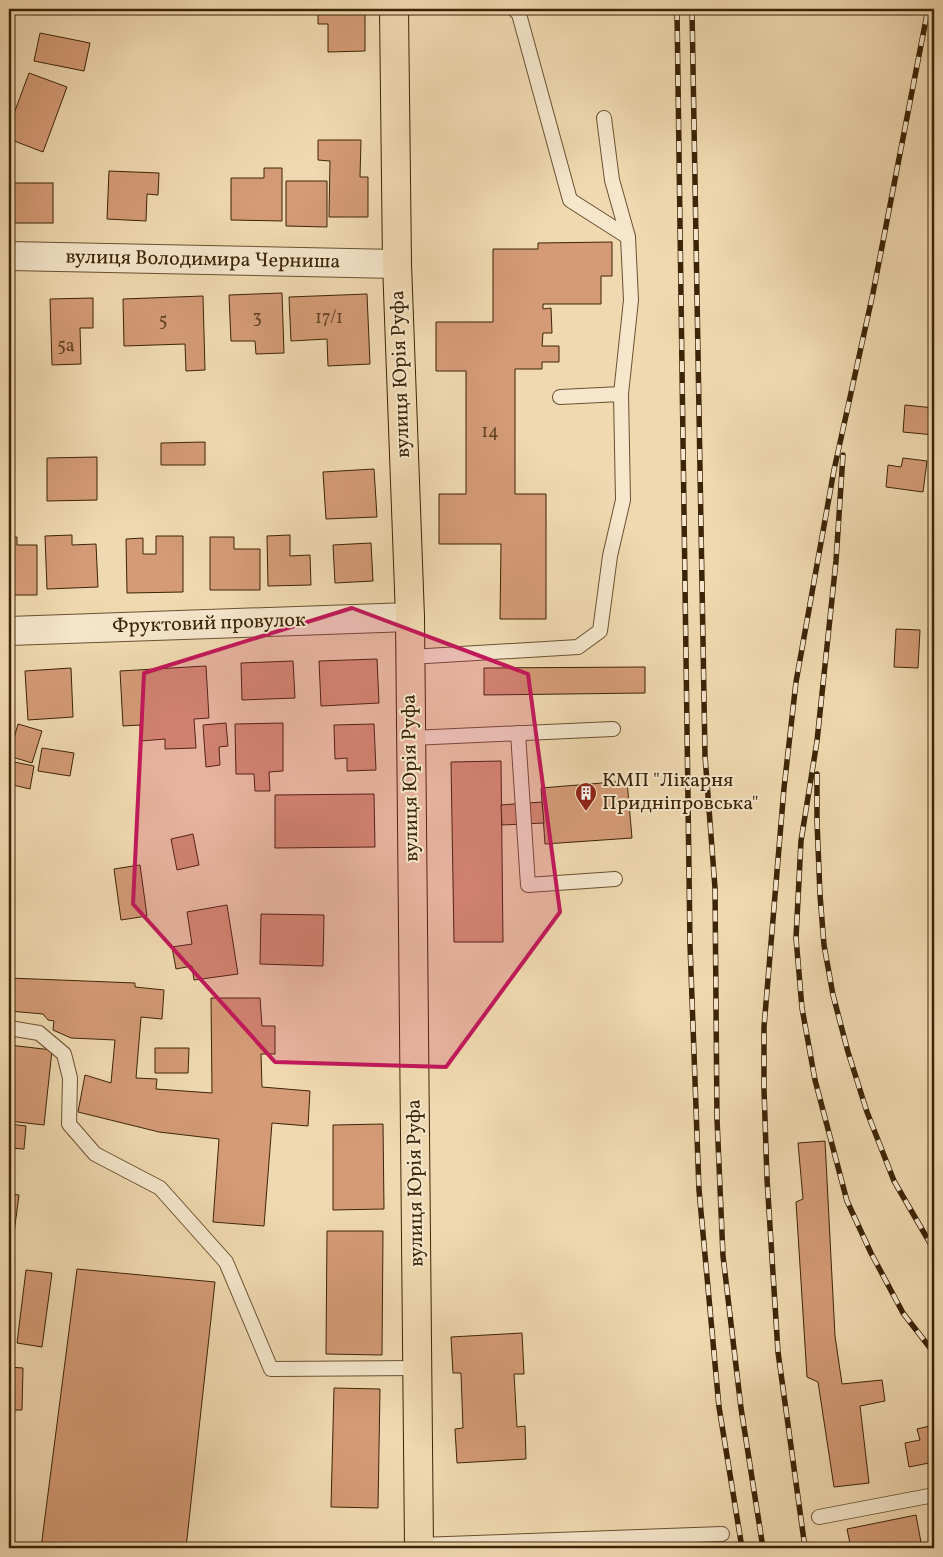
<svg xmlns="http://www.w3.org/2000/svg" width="943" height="1557" font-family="Vollkorn,serif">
<rect width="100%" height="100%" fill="#f0d9b0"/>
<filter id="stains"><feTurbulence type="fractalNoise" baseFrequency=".004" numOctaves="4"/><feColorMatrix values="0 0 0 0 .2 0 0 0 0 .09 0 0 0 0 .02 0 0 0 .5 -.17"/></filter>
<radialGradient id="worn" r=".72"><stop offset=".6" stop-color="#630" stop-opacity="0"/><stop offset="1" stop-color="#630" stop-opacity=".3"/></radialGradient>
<g fill="#d49b76" stroke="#3c2407">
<path d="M83,9H100L98,14Z"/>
<path d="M157,9H194V11Z"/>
<path d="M318,9H365V51L328,52V24H318Z"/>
<path d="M40,33L90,43L84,71L34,61Z"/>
<path d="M29,73L67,87L43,152L9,139V127Z"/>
<path d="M318,140H361L360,177H368V217H329L330,161L318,160Z"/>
<path d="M264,168H282V221L231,220V178H264Z"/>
<path d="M109,171L159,173L158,195L147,194L146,221L107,219Z"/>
<path d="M286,181H327V227L286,226Z"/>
<rect x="9" y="183" width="44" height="40"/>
<path d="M612,242V276H601V304H543V309L551,308L552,333H543L542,346H559V362H542V369H515V494H546V619H500L501,544H439V494H466V371H436V322H493V249H538V243Z"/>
<path d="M282,293L284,353L256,354L255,341H231L229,295Z"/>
<path d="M367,294L370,364L328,366L327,339L291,341L289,297Z"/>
<path d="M203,296L205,370L186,371L185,344L124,346L123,299Z"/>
<path d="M93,298V328H80L81,364L52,365L50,299Z"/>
<path d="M905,405L934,408V435L903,432Z"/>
<path d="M205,442V465H161V443Z"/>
<path d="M97,457V500L47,501V458Z"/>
<path d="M903,458L927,461L923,492L886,487L888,465L901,467Z"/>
<path d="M374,469L377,517L326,519L323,472Z"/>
<path d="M72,535V545L96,544L98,587L47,589L45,536Z"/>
<path d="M290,535V556L310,555L311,585L268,586L267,536Z"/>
<path d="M156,536H183V592L127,593L126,539L143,538V554H156Z"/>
<path d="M9,537H17V545H37V595H9Z"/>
<path d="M210,537H234V549H260V590H210Z"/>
<path d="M371,543L373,581L335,583L333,545Z"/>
<path d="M896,629L920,630L918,668L894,667Z"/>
<path d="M377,659L379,703L321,706L319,661Z"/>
<path d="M293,661L295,698L242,700L241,663Z"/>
<path d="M206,666L209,718L194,719L196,748L165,749V739L141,741L140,725L123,726L120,671Z"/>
<path d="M645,667V693L484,695V668Z"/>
<path d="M71,668L73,717L28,720L25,671Z"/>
<path d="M226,723L228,746L219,747L220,765L206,767L203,725Z"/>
<path d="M283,723V771L269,772L270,791H255L254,774H236L235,724Z"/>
<path d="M18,724L42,731L32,763L9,756Z"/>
<path d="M374,724L376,770L347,771V758L335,759L334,725Z"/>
<path d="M42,748L74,753L70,776L38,771Z"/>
<path d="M9,761L34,766L30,789L9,784Z"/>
<path d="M501,761L503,942H454L451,762Z"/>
<path d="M627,781L632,838L545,844L541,788Z"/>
<path d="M374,794L375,847L275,848V795Z"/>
<path d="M542,802L544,823L502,825L501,805Z"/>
<path d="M193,834L199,865L177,870L171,839Z"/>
<path d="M140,865L147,916L121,920L114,869Z"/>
<path d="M227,905L238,974L194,980L192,966L176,969L172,947L192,944L187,912Z"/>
<path d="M261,914L324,915L323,966L260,964Z"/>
<path d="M9,978L135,983V987L164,990L162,1019L141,1017L136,1078L157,1079L156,1089L212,1093L211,998H260L262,1026H275V1054H261L262,1087L310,1091L308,1126L272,1123L264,1226L213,1222L219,1139L159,1132L78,1112L85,1075L111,1083L115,1040L71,1038L53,1030L54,1021L48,1020L43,1014L9,1011Z"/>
<path d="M9,1045L52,1050L44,1125L9,1121Z"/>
<path d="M155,1048H189L188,1073H155Z"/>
<path d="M9,1124L26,1126L24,1149L9,1148Z"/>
<path d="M383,1124L384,1209L333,1210V1125Z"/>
<path d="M825,1141L835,1336L842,1384L882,1380L885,1401L860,1406L869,1483L834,1487L818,1382L807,1377L796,1202L803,1199L798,1143Z"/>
<path d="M9,1194L19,1195L11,1256H9Z"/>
<path d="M327,1231H383L382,1355L326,1354Z"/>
<path d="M77,1269L215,1282L186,1548H41Z"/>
<path d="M26,1270L52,1273L42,1347L17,1343Z"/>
<path d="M522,1333L524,1374H514L517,1427L525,1426L526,1459L457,1463L455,1429L463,1428L461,1373H453L451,1337Z"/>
<path d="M9,1367L23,1368L22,1410H9Z"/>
<path d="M334,1388L380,1389L378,1508L331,1507Z"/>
<path d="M934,1425V1462L909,1467L905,1443L920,1440L917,1429Z"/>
<path d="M916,1515L922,1548H851L847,1529Z"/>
<path d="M332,1543L378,1544V1548H331Z"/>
</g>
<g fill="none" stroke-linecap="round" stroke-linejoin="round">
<g stroke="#695131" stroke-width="16">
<g id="lane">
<path d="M514,9L519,14L570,200L628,237L631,300L621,394"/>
<path d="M604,118L612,180L628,237"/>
<path d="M410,657L578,647L600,631L610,556L623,500L621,394L560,397"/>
<path d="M518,733L528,885L615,879"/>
<path d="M411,738L613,729"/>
<path d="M9,1028L39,1033L64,1054L70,1078L69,1124L95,1154L160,1188L226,1262L271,1369L418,1368"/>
<path d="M819,1517L934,1495"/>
<path d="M419,1545L722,1534"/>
</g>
</g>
<g stroke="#695131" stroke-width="30">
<g id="street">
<path d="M9,256L397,264"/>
<path d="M9,631L410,617"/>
</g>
</g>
<g stroke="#3c2407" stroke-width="30">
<path id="primary" d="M394,9L397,264L410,617L419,1548"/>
</g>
<use href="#lane" stroke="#f5e6cc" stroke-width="14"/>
<use href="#street" stroke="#f5e6cc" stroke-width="28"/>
<use href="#primary" stroke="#f0d9b0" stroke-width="28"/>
<g stroke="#3c2407" stroke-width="5.5">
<g id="rail">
<path d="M677,9L690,944L699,1190L719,1407L742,1548"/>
<path d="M692,9L705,756L715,888L717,1119L723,1256L741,1408L763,1548"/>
<path d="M843,455L836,561L817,741L801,841L796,938L802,1008L815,1080L847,1201L871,1253L903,1313L934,1353"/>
<path d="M817,774V821L820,895L824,945L833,995L848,1052L867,1112L894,1181L934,1250"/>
<path d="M805,1548L778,1352L767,1179L764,1089V1027L784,788L796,682L834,470L873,293L928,9"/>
</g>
</g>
<use href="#rail" stroke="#f5e6cc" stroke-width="4" stroke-dasharray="11" stroke-linecap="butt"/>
</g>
<path fill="#c2185b" fill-opacity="0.2" stroke="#c2185b" stroke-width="4" stroke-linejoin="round" d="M352,608L528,674L560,912L446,1067L275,1062L133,904L144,673Z"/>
<defs>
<g id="building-pin" transform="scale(1.125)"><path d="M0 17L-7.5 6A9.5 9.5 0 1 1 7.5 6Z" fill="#8f2418" stroke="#f5e6cc"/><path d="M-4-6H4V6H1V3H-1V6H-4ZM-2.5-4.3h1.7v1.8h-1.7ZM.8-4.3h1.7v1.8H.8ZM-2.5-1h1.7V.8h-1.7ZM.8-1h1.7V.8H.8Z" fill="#fff"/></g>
</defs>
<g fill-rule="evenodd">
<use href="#building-pin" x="586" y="793"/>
</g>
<g text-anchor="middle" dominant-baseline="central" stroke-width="4" stroke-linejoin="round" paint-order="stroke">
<g font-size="18" fill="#624223">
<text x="257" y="318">3</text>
<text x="329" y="318">17/1</text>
<text x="163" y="321">5</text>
<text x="66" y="346">5а</text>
<text x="490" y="432">14</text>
</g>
<g font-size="20" fill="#3c2407" stroke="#f5e6cc">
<text transform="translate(203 260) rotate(1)">вулиця Володимира Черниша</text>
<text transform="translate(401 374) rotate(-92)">вулиця Юрія Руфа</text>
<text transform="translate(209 624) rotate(-2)">Фруктовий провулок</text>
<text transform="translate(411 778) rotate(-91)">вулиця Юрія Руфа</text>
<text transform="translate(416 1183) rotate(-91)">вулиця Юрія Руфа</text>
</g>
<g font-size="20" fill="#3c2407" stroke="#f5e6cc" text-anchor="start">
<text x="602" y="781">КМП "Лікарня<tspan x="602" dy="23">Придніпровська"</tspan></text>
</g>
</g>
<rect width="943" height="1557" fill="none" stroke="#f0d9b0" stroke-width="30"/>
<rect x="10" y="10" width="923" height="1537" fill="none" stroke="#3c2407" stroke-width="2.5"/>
<rect x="15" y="15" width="913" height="1527" fill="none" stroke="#3c2407"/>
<rect width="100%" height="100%" filter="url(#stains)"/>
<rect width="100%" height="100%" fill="url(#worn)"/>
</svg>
